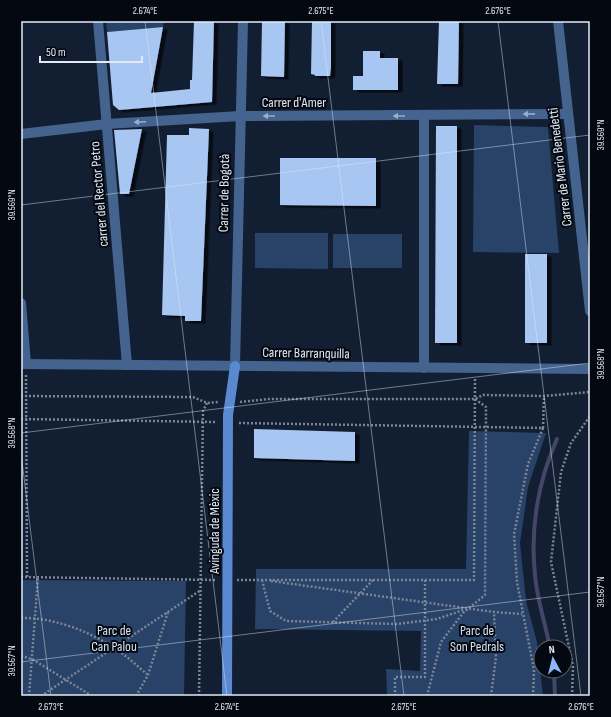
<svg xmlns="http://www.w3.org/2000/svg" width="611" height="717" font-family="'Sofia Sans Condensed',sans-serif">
<defs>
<filter id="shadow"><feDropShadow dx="4.5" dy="2.5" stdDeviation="0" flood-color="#0009"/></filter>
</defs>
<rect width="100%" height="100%" fill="#121e31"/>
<g fill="#284268">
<path d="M106,21H164L163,27L107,32Z"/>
<path d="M474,125L548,127L559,253L473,252Z"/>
<path d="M255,233H328V269L255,268Z"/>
<rect x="333" y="234" width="69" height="34"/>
<path d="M469,431L546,433L528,487L520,543L526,601L537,642L543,696H387L386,669L420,671L421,631L255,629L256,569H466Z"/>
<path d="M21,580L186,581L184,696H21Z"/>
</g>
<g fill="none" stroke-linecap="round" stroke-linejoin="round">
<g stroke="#444667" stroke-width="4">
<path d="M550,647C545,623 537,599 535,575C530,529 538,481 557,439"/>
<path d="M554,671L555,696"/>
</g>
</g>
<g fill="#a8c6f2" filter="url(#shadow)">
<path d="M194,21H214L212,102L119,110L113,105L107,32L163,27L151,93L190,89V80H192Z"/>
<path d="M262,21H285L284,77L261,76Z"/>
<path d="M312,21H331V67L330,76H315V75L311,74Z"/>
<path d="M439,21H459L458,84H437Z"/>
<path d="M363,51H380V58H398V90H353V76H363Z"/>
<path d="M436,126H457V343H435Z"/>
<path d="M189,128L209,129L201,321H185V316L162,315L167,135H189Z"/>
<path d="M142,129L129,194H120L114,130Z"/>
<path d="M280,158H376V206L280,205Z"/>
<rect x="525" y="254" width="22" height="89"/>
<path d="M254,429L355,432V461L254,458Z"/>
</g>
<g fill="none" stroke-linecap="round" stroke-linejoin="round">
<g stroke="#7b8595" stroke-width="2.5" stroke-dasharray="2 2" stroke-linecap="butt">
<path d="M26,375L27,577"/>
<path d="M21,396L193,397L207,403L219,402"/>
<path d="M240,402L269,399H475L483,395L544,396L590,392"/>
<path d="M21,419L216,422"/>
<path d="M239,423L543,428L544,396"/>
<path d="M21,577L216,580"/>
<path d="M237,580H474L475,379"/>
<path d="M262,580L270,611L286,621L397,624L437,619L469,608"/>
<path d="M271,581L494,612L522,614"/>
<path d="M21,618C52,617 89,631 114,648C126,655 137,666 148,675"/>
<path d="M333,622L373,580"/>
<path d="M21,656L32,659L92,696"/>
<path d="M29,696L38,577"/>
<path d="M41,696L201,590"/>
<path d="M136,696L148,675L168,612"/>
<path d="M199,696L203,411L207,403"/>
<path d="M395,696V677H425V580"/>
<path d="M427,696L441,642L463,613L485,595L486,407L475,399"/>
<path d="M491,696L496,657L494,612"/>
<path d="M533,696L534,670L517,582L514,534L528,464L543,428"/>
<path d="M572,696L573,666L551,562L561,472L571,443L590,416"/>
</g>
<g stroke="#45638f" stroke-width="10">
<path d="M98,21L127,365"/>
<path d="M558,21L590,311"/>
<path d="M21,134L107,124L240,116L568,114"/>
<path d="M21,303L26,364"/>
<path d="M21,364L590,369"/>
<path d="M235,366L243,21"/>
<path d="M424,368V115"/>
</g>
<path stroke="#5a89d1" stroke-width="10" d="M227,696L228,415L235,366"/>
</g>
<defs><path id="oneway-solid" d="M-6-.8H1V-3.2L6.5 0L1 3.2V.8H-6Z"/></defs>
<g fill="#9badc8">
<use href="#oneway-solid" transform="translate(529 114) rotate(179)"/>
<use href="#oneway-solid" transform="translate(269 116) rotate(180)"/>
<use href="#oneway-solid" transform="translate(399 116) rotate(180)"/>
<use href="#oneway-solid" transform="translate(140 122) rotate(177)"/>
</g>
<path fill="none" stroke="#e2eaf7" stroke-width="1" stroke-opacity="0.45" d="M145,21L227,696M321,21L404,696M498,21L581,696M21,205L590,135M21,433L590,363M21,453L51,696M21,662L590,592"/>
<g text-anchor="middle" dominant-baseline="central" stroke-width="4" stroke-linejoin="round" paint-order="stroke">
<g font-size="14" fill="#e2eaf7" stroke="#040810">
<text x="294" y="102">Carrer d'Amer</text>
<text transform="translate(560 167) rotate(-97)">Carrer de Mario Benedetti</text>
<text transform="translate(224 193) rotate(-89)">Carrer de Bogotà</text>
<text transform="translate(99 194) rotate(-95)">carrer del Rector Petro</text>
<text transform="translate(306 353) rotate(1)">Carrer Barranquilla</text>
<text transform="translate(214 531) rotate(-90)">Avinguda de Mèxic</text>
</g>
<g font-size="14" fill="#d6e2f5" stroke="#040810">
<text x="114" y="630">Parc de<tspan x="114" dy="16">Can Palou</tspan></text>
<text x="477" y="630">Parc de<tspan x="477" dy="16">Son Pedrals</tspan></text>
</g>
</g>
<rect width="611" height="717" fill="none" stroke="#040810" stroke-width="44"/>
<g transform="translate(553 659) rotate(353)"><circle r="19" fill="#040810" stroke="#5d626c"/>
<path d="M0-3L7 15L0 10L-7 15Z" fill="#8cb9fc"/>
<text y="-6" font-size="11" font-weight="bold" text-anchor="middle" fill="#e2eaf7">N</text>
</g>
<path d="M40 56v6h102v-6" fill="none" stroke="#e2eaf7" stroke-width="2"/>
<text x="46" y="56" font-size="12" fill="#e2eaf7" stroke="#040810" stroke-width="3" paint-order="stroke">50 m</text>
<rect x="22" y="22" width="567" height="673" fill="none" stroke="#e2eaf7" stroke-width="1.5"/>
<g font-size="10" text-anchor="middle" fill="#e2eaf7">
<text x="145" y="14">2.674°E</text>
<text x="321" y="14">2.675°E</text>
<text x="498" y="14">2.676°E</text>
<text transform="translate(600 135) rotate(-90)" y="4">39.569°N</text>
<text transform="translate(11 205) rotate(-90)" y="4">39.569°N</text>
<text transform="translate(600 364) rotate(-90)" y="4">39.568°N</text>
<text transform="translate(11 433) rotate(-90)" y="4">39.568°N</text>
<text transform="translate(600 592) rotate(-90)" y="4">39.567°N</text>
<text transform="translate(11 661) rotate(-90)" y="4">39.567°N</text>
<text x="51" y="710">2.673°E</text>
<text x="227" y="710">2.674°E</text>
<text x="404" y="710">2.675°E</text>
<text x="581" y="710">2.676°E</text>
</g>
</svg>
